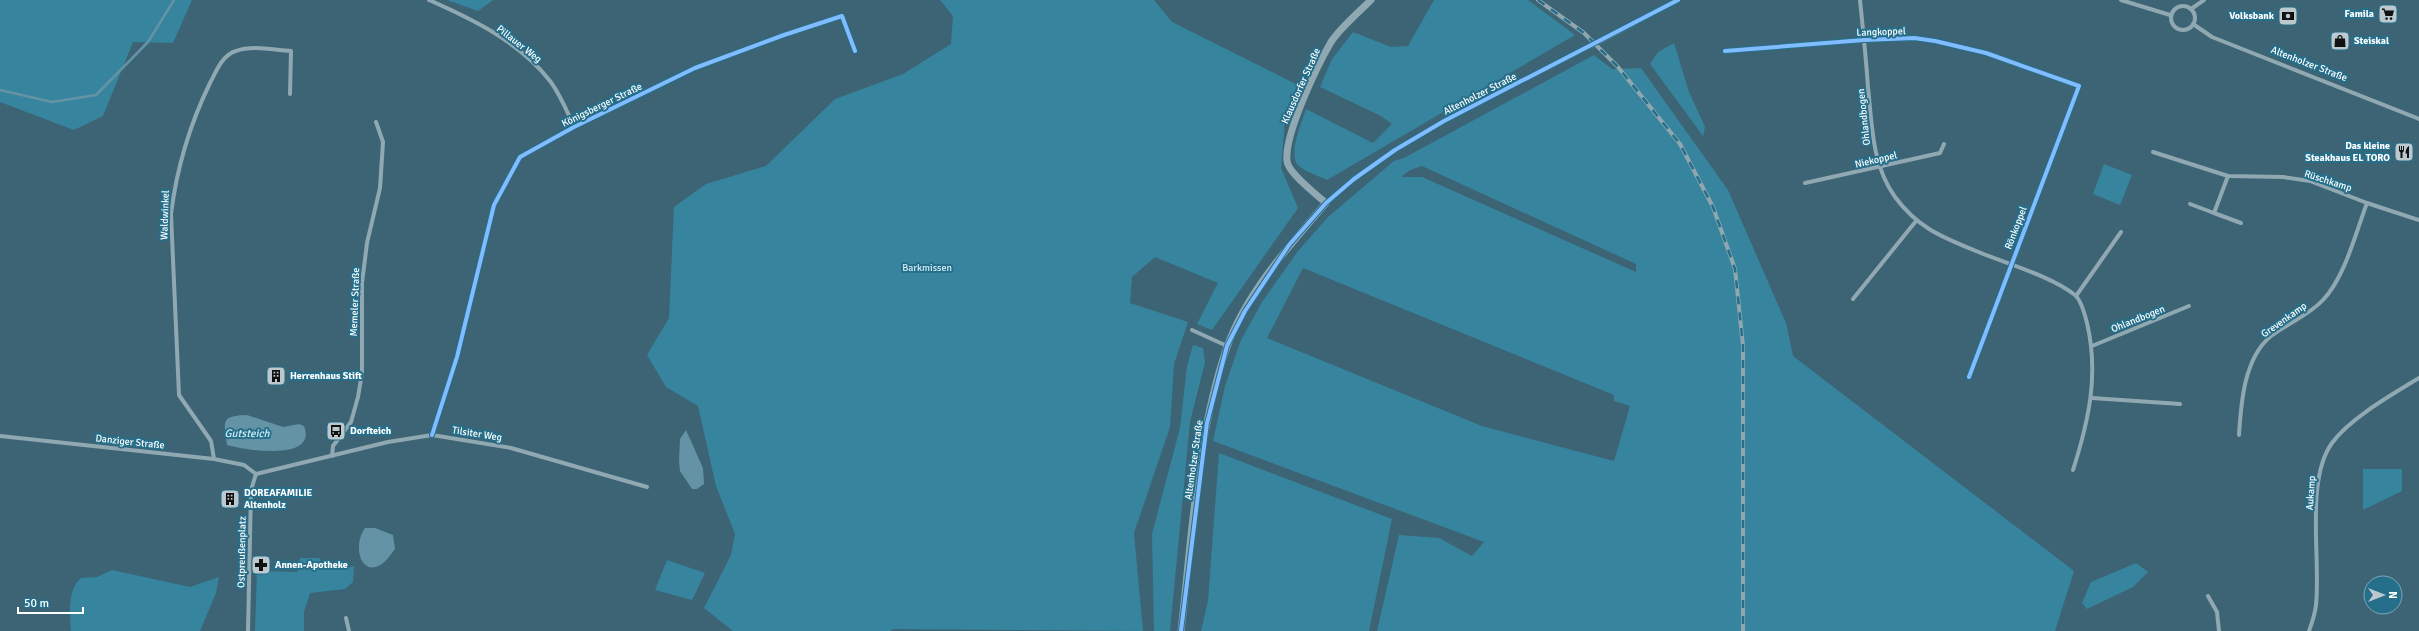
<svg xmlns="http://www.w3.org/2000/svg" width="2419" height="631" font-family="Signika,sans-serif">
<rect width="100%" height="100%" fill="#3c6474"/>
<g fill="#37849f" fill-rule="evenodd">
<path d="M0,0H192L173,43L133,42L103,116L74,130L0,102Z"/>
<path d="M447,0H493L478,11Z"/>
<path d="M940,0H1154L1172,22L1300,86L1285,121L1281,168L1298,208L1212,330L1197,324L1218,283L1155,257L1132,277L1130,303L1188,322L1174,364L1170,427L1134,533L1143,631L894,629L890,631H733L704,608L731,555L735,534L716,486L698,406L666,387L647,355L669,318L674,207L706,184L766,166L835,99L903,74L951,44L953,16Z"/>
<path d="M1434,0H1528L1575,35L1327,180C1319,176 1306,172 1299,166C1287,156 1302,122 1306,109L1373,143L1392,124L1381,116L1320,87L1332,59L1353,32L1391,47L1408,46Z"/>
<path d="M1674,43L1689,92L1705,127L1703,136L1650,64L1658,52Z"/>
<path d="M1594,55L1612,69L1641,68L1728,190L1786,323L1793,356L2074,571L2055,631H1377L1399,535L1439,538L1472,556L1484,542L1213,441L1225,386L1241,340L1262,302L1298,251L1328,217L1394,161L1404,158ZM1422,166L1636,264V272L1422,177H1401L1410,170ZM1303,268L1614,395V401L1630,406L1614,461L1482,426L1267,338Z"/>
<path d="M2104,164L2132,175L2120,205L2093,194Z"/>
<path d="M1193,345L1203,348L1205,362L1190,422L1170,631H1154L1152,534L1180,428L1187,366Z"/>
<path d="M1219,453L1392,519L1369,631H1201L1208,601Z"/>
<path d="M2363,469H2402V491L2363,510Z"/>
<path d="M300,558H319L324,567L337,570L354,566L353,582L345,589L310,593L304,612V631H255L257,571L297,572Z"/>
<path d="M667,560L705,573L692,600L655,590Z"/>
<path d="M2136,563L2148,572L2133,587L2087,609L2082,603L2091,582Z"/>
<path d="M112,570L190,587L219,577L216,593L200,631H71C70,614 67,590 81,578L97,577Z"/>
</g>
<g fill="#6493a6">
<path d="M247,415L283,427L299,424L304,426C318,462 244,450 227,445C224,421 220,416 247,415Z"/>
<path d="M686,430L703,468L704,484L697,489H692L680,471L679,461L680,439Z"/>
<path d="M365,528H375L393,535L395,549C391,554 387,560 382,564C361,578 352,546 365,528Z"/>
</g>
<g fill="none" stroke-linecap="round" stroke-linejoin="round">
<path stroke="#6493a6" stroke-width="2.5" d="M0,90L52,102L96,95L148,42L174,0"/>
<g stroke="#90a8b1" stroke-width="4">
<path d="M429,0C472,19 520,42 550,81C560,94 567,111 574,127"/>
<path d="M1860,0C1863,29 1866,58 1868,87C1872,125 1872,165 1895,197C1918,228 1942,237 1976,251C2005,263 2051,276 2075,295C2081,300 2085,315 2087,323C2099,374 2089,420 2073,470"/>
<path d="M2121,0L2170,15"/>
<circle cx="2183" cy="18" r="12"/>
<path d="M2191,9L2204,0"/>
<path d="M2193,24L2212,37L2419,119"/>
<path d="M1609,37L1678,0"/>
<path d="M1725,51L1864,40L1914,38L1935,41L1986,53L2079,86L1969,377"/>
<path d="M2153,152L2228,176L2283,177L2310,181L2367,203L2419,220"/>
<path d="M2228,176L2214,213L2241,223"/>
<path d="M1805,183L1940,153L1944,144"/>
<path d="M1326,203C1348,184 1371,165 1396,149C1455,113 1518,84 1579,52"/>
<path d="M2190,204L2214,213"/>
<path d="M2076,296L2121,232"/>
<path d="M1853,299L1916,221"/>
<path d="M1192,330L1227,346"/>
<path d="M2092,346L2189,306"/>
<path d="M2092,398L2180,404"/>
<path d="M432,435L457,357L494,205L520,157L574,127L695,68L784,35L842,16L855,51"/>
<path d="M2239,435C2241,403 2244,358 2271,336C2288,323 2308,316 2323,300C2345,277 2356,232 2367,203"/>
<path d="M0,436L214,459L244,465L256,474"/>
<path d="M332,456L333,446L351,422L358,397L362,373V283L367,243L380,188L383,142L376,122"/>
<path d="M214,459L211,441L179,395L171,214C177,166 189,126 210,83C216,72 222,55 236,51C252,45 274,50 291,51L290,94"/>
<path d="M256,474L388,442L432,435L511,448L647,487"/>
<path d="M2208,596L2217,612L2219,631"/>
<path d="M346,618L349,631"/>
<path d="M248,631L251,490L256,474"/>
<path d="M2309,631C2312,623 2315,613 2316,605C2321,560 2305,480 2332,443C2350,418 2393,394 2419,378"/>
</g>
<path stroke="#90a8b1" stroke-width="7" d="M1181,631C1192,537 1196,438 1227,347C1246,293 1289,246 1326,203C1317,195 1288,173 1287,161C1284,135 1317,66 1331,42C1341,27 1358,13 1371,0"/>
<g stroke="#90a7b0" stroke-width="4">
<path id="rail" d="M1538,0L1584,33L1618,67L1680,144L1713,207L1735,269L1743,346V631"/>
</g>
<use href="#rail" stroke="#256f8b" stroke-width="2.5" stroke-dasharray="8" stroke-linecap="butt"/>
<path stroke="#90a8b1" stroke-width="4" d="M1579,52L1609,37"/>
<g stroke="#256f8b" stroke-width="6">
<g id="cycleway">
<path d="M1725,51L1864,40L1914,38L1935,41L1986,53L2079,86L1969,377"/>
<path d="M432,435L457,357L494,205L520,157L574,127L695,68L784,35L842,16L855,51"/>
<path d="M1181,631L1207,423L1227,346L1245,311L1289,245L1326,203L1354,179L1395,150L1444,121L1678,0"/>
</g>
</g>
<use href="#cycleway" stroke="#80bcff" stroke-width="4"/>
</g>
<defs>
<g id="supermarket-square" transform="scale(1)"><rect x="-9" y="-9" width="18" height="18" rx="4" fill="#bbc9ce" stroke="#256f8b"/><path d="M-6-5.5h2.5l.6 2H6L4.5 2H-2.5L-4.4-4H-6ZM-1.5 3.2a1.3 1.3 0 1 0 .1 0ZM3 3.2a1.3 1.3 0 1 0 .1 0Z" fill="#111"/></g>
<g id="bank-square" transform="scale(1)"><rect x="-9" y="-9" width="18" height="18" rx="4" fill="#bbc9ce" stroke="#256f8b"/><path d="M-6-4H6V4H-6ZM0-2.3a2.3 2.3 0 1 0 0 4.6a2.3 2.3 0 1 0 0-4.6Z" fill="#111"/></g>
<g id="shop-square" transform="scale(1)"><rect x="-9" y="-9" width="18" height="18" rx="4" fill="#bbc9ce" stroke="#256f8b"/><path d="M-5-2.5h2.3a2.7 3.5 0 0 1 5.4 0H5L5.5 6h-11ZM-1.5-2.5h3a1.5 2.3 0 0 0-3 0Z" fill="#111"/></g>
<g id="restaurant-square" transform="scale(1)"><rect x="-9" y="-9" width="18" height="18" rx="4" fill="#bbc9ce" stroke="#256f8b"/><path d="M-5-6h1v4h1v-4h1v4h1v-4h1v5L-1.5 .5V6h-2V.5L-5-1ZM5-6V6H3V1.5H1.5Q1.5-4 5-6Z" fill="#111"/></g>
<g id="building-square" transform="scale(1)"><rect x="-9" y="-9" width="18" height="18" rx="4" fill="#bbc9ce" stroke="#256f8b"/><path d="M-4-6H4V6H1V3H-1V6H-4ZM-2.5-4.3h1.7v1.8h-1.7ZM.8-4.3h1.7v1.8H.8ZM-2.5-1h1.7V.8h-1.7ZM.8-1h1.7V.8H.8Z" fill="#111"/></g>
<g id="bus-square" transform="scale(1)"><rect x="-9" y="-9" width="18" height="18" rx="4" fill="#bbc9ce" stroke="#256f8b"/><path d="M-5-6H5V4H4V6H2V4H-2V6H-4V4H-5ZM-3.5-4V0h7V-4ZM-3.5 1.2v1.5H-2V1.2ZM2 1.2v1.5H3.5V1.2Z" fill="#111"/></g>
<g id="pharmacy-square" transform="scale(1)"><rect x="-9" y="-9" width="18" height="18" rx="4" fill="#bbc9ce" stroke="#256f8b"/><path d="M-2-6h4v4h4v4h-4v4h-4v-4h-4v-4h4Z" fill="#111"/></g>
</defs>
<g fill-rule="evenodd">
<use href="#supermarket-square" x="2388" y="14"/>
<use href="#bank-square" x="2288" y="16"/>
<use href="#shop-square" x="2340" y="41"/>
<use href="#restaurant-square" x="2404" y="152"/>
<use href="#building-square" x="276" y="376"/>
<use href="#bus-square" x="336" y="431"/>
<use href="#building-square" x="230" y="499"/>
<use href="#pharmacy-square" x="261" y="565"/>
</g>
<g text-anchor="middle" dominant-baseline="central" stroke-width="4" stroke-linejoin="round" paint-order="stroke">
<g font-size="10" font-weight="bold" fill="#fff" stroke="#256f8b" text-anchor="start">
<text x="2374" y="14" text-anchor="end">Famila</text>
<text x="2274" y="16" text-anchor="end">Volksbank</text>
<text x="2354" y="41">Steiskal</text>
<text x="2390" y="146" text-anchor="end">Das kleine<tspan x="2390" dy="12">Steakhaus EL TORO</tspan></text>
<text x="290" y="376">Herrenhaus Stift</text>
<text x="350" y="431">Dorfteich</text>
<text x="244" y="493">DOREAFAMILIE<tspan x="244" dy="12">Altenholz</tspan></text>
<text x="275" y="565">Annen-Apotheke</text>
</g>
<g font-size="10" fill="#fff" stroke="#256f8b">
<text transform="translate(1881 32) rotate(-2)">Langkoppel</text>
<text transform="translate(519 44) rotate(38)">Pillauer Weg</text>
<text transform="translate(2309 64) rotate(21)">Altenholzer Straße</text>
<text transform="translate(1301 86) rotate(-66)">Klausdorfer Straße</text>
<text transform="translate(1480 94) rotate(-27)">Altenholzer Straße</text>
<text transform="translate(602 105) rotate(-26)">Königsberger Straße</text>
<text transform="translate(1864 117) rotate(-96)">Ohlandbogen</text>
<text transform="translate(1876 160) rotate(-13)">Niekoppel</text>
<text transform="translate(2328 181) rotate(18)">Rüschkamp</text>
<text transform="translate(165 215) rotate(-88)">Waldwinkel</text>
<text transform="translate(2016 228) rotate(-69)">Rönkoppel</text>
<text transform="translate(355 302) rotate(-88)">Memeler Straße</text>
<text transform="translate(2138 319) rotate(-22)">Ohlandbogen</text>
<text transform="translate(2284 320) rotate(-35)">Grevenkamp</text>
<text transform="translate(477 434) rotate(9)">Tilsiter Weg</text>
<text transform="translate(130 442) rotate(6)">Danziger Straße</text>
<text transform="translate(1194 460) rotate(-82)">Altenholzer Straße</text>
<text transform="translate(2311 493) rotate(-86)">Aukamp</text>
<text transform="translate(242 552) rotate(-89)">Ostpreußenplatz</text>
</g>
<g font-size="10" fill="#d8f0f8" stroke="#256f8b">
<text x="927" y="268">Barkmissen</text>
</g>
<g font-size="11" font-style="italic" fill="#cfecf4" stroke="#256f8b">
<text x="247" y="433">Gutsteich</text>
</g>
</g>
<g transform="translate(2383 595) rotate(90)"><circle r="19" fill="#256f8b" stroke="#7ca9b9"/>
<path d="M0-3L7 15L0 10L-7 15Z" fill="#bbc9ce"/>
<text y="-6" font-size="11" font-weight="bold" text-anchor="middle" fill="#ffffff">N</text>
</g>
<path d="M18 607v6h65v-6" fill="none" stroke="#ffffff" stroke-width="2"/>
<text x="24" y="607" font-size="12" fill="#ffffff" stroke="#256f8b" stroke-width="3" paint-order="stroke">50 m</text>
</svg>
